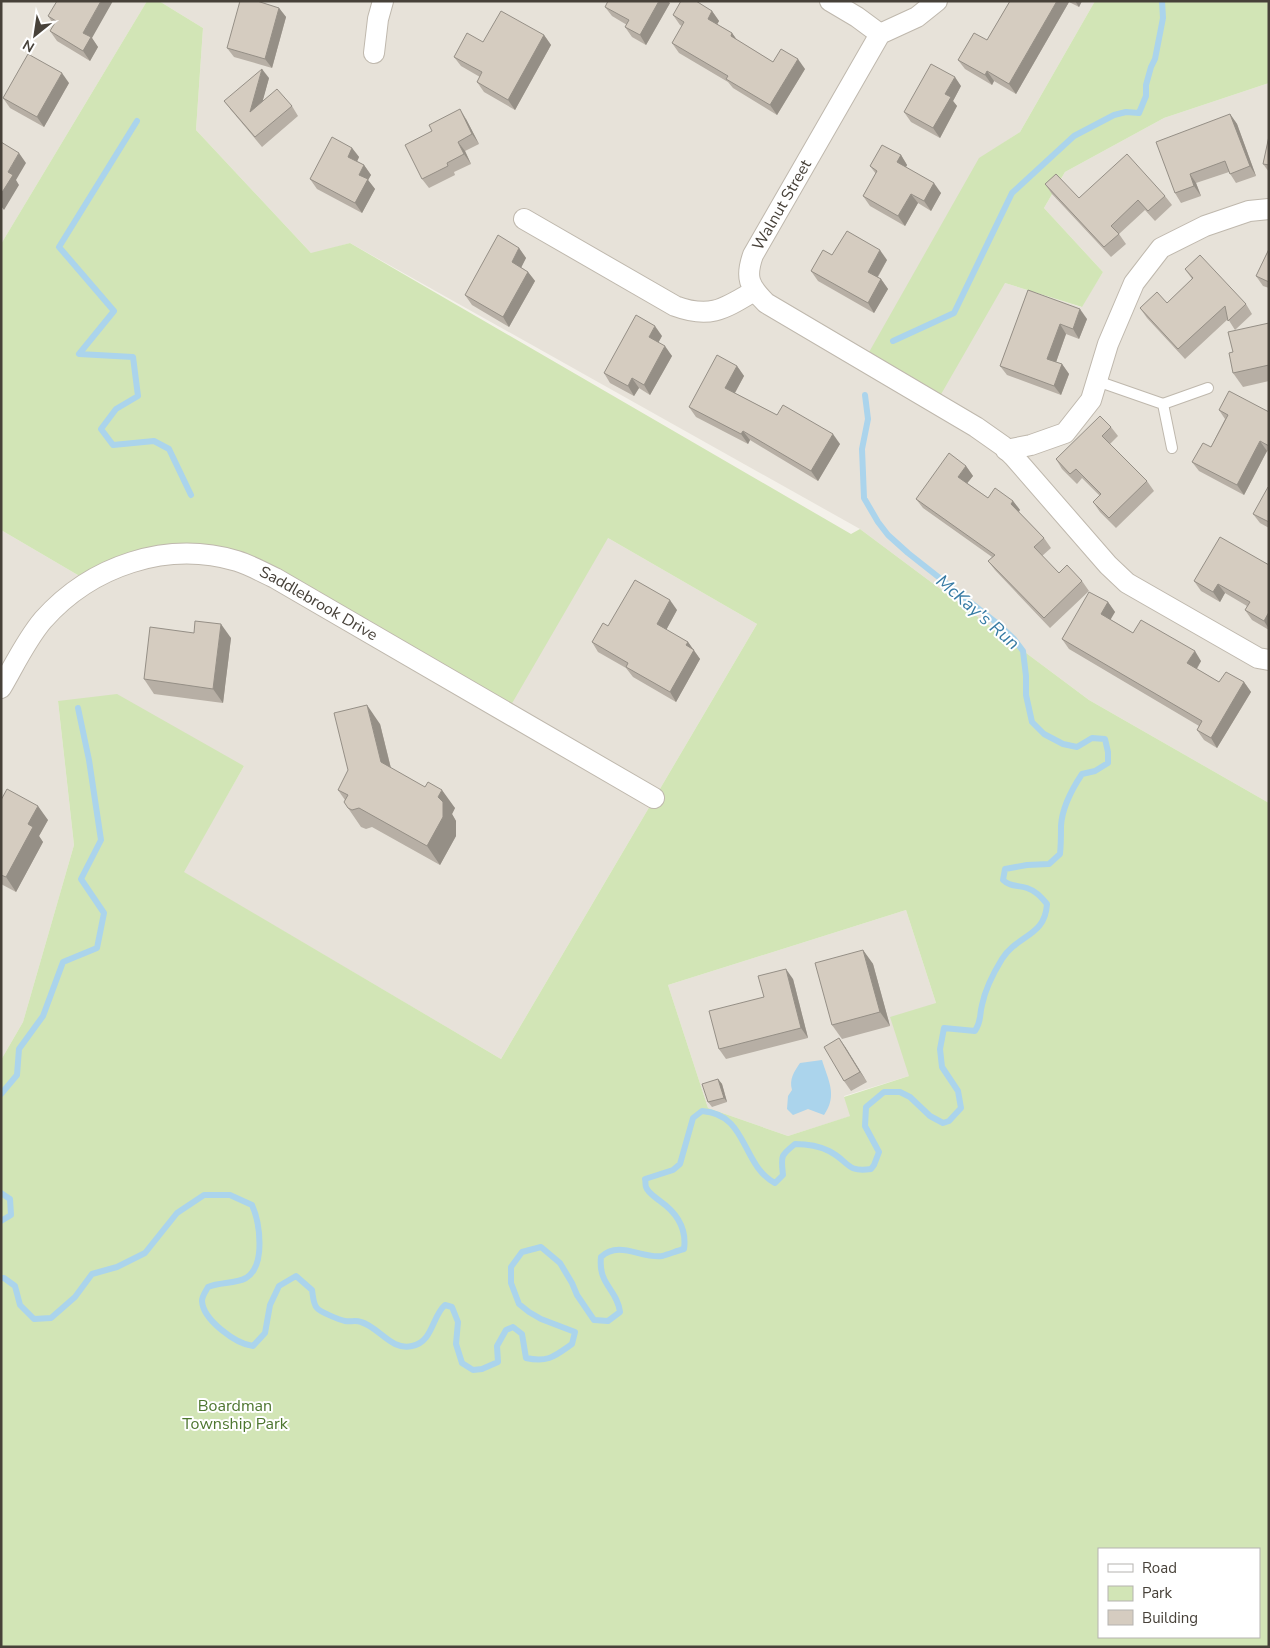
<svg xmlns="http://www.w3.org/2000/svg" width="1270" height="1648" font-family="'Nunito Sans',sans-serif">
	<rect width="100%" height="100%" fill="#f4f1ea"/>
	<g fill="#e7e2d9">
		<polygon points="1,1 147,1 1,244"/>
		<polygon points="159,1 1095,1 1020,132 979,159 1005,283 1081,307 1103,272 1044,208 1065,172 1164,118 1269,83 1269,803 1089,700 860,529 350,243 312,254 196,130 203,28"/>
		<polygon points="1,530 88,581 125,564 608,538 757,624 501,1059 183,872 244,766 58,701 74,845 23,1022 1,1060"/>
		<polygon points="906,910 936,1003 909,1076 844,1096 851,1116 788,1136 708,1108 668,985"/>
	</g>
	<g fill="#d2e5b6" fill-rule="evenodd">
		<path d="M 147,1 L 159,1 L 203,28 L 196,130 L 311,253 L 350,243 L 851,534 L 860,529 L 1089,700 L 1269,803 L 1269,1647 L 1,1647 L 1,1060 L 23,1022 L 74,845 L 58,701 L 117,694 L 244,766 L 184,872 L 501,1059 L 757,624 L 608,538 L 507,712 L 275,578 L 192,554 L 88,581 L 1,530 L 1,244 ZM 906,910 L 936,1003 L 890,1017 L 909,1076 L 844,1097 L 850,1116 L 788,1136 L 708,1108 L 668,985 ZM 1099,1549 L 1259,1549 L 1259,1637 L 1099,1637 Z"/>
		<polygon points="1095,1 1269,1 1269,83 1164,118 1065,172 1044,208 1103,272 1082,307 1005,283 936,403 864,361 979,158 1020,132"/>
	</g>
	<path fill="#abd4ec" d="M 822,1060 C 828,1080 838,1095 824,1115 L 808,1109 L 793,1115 L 787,1109 L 788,1096 L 792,1090 C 789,1079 794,1072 800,1063 Z"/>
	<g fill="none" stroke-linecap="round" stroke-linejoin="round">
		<g stroke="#abd4ec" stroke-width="6">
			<polyline points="137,121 59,247 114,311 79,354 133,357 138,396 116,409 101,429 113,445 154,441 169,449 191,495"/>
			<polyline points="893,341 954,313 1012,193 1074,136 1114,115 1126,112 1139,113 1146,96 1146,85 1151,67 1155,59 1163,18 1162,1"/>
			<polyline points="1,1094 17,1075 19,1049 43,1016 63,962 97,948 104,913 81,879 101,840 89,760 78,708"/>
			<polyline points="1,1193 10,1199 11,1215 1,1221"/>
			<path d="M 1,1278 L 4,1278 L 15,1286 L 20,1305 L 34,1319 L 51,1318 L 75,1297 L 92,1274 L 117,1267 L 145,1253 L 177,1213 L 204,1195 L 230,1195 L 252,1205 C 260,1223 266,1266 246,1278 C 235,1284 220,1282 208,1287 C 206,1291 202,1296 202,1301 C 203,1320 236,1344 253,1346 L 265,1333 L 270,1305 L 279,1286 L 296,1276 L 312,1290 C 313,1295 313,1304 317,1308 C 320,1312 340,1320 345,1321 C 350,1322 356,1320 361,1322 C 379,1327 391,1351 412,1346 C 433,1342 432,1316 445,1305 L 452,1307 L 458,1322 L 456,1344 L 462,1363 L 473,1370 L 482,1369 L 498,1362 L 497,1346 L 506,1330 L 513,1327 L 522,1334 L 526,1358 C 548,1363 555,1356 572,1344 L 575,1332 L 541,1319 L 529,1312 L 519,1304 L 511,1283 L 511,1267 L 522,1252 L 541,1247 L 560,1263 L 572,1283 L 577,1295 L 594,1320 L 608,1321 L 620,1312 C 617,1289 598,1285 601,1257 C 619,1240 642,1259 662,1256 C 669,1254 677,1251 684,1249 C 687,1228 677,1213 660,1201 C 655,1197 648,1193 646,1187 C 645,1185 646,1182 645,1179 L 673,1170 L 680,1164 L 693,1118 L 702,1111 C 748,1114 741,1165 775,1183 L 783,1175 C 781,1156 780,1156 795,1144 C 806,1144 819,1146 829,1151 C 849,1161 846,1173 871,1169 L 874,1165 L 879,1152 L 865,1126 L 866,1107 L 884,1092 L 900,1092 L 910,1097 L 930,1116 L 943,1123 L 949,1121 L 961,1108 L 958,1091 L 942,1067 L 940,1049 L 944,1028 L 975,1031 C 982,1020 979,1016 982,1005 C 985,990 994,972 1002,959 C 1018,934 1045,937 1047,904 C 1041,897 1036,891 1027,888 C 1018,885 1010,887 1003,880 L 1005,869 L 1027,865 L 1049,864 L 1060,854 C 1061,845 1061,836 1061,826 C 1062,808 1072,789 1082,774 L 1095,771 L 1108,763 L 1108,752 L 1105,739 L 1092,738 L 1077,747 L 1063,744 L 1044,734 L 1032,722 L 1026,695 L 1026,676 L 1023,651 L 1014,639 L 998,624 L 908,553 L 888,535 L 878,522 L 864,498 L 862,449 L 868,419 L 865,395"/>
		</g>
		<defs>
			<g id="service">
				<polyline points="1097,381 1163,404 1172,448"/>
				<polyline points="1163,404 1208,388"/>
			</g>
			<g id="minor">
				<polyline points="830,1 857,17 880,34"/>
				<path d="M 937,1 L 917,17 L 880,34 L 753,255 C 745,278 749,286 766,303 L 976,427 L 1003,446 L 1014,457 L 1108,565 L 1127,583 L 1258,658 L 1269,660"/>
				<polyline points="374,53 378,19 383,1"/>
				<path d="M 524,219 L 675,306 C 710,319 724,309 754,291"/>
				<polyline points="1006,450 1031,445 1065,433 1091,400 1108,344 1134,283 1161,248 1205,226 1249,211 1269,209"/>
				<path id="s1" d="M 1,688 C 14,666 26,640 43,620 C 91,566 166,540 237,561 C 250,565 262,572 275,578 L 654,798"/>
			</g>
		</defs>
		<use href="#service" stroke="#bfb8ad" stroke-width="12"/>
		<use href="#minor" stroke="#bfb8ad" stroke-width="22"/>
		<use href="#service" stroke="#fff" stroke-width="10"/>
		<use href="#minor" stroke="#fff" stroke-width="20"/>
	</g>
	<g fill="#b7afa5">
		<polygon points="1010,1 1082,1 1079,7 1069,2 1016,94 994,81 992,85 965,69 958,60 987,40"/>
		<polygon points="670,3 646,45 632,37 625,27 627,25 612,16 605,7"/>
		<polygon points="279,8 286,17 272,68 234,57 227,48"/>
		<polygon points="712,11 719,21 717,24 732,33 737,40 773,62 805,69 777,115 733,88 728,82 679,53 672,43 682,26 680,25 673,15"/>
		<polygon points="48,16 92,38 98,47 90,61 57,41 50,31 54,25"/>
		<polygon points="544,35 551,45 515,110 484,92 477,82 480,77 461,66 454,57 483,42"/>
		<polygon points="269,78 262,102 292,106 298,116 262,147 231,110 224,101"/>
		<polygon points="69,83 44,127 10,108 3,98"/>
		<polygon points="961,86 953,101 957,106 940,138 911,122 904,112"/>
		<polygon points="1230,114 1237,124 1256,176 1236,183 1229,172 1196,183 1201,196 1181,203 1175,193"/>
		<polygon points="466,119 479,144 465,151 471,164 454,172 455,175 429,188 422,179"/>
		<polygon points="1269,136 1269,172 1263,164"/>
		<polygon points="352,148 359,157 357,161 364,165 371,175 368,180 375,189 362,213 317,189 310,179"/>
		<polygon points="901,155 907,165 906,167 941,193 931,211 918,203 905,226 870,206 863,196 876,174 870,166"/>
		<polygon points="1045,184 1079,198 1165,196 1172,205 1155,221 1145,210 1119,234 1126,244 1111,257 1052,194"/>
		<polygon points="519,248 526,258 521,267 528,272 535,281 509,327 472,305 465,295"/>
		<polygon points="1269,249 1269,288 1263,286 1256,276"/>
		<polygon points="832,255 887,260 878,277 881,279 888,289 874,313 818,281 811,271"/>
		<polygon points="1185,269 1246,304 1252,314 1235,330 1228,319 1185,359 1147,318 1140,308 1167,303 1192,279"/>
		<polygon points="1028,290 1087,319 1079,339 1066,334 1056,362 1062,364 1069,374 1061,395 1007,375 1000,366"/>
		<polygon points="1269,323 1269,381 1243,387 1233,373 1233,352"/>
		<polygon points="662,336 658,342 672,356 650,395 639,388 634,396 610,383 604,373"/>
		<polygon points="737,366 744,376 735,393 777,415 840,444 818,481 750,440 748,444 696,417 689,407"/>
		<polygon points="1219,410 1269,412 1269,452 1267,451 1244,495 1199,471 1192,462 1211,447 1225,419"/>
		<polygon points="1111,427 1118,436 1110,444 1147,481 1154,491 1116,528 1100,512 1093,502 1100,496 1082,478 1077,484 1062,469 1056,459"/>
		<polygon points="966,466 973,476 967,483 988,498 1013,501 1020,510 1019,512 1044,538 1051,548 1042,556 1059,573 1082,581 1089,591 1050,628 995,570 988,561 992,557 923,508 916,499"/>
		<polygon points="1269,488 1269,528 1260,523 1253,514"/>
		<polygon points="1269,565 1269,630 1252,620 1245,610 1247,606 1225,593 1220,602 1201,591 1194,581"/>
		<polygon points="1108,602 1115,612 1110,619 1133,633 1201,661 1197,669 1219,682 1244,682 1251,692 1217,748 1204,740 1197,730 1199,726 1069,649 1062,639"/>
		<polygon points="677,610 666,630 688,642 700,659 676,702 633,677 626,668 598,652 592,642 608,626"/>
		<polygon points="231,638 223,703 154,694 144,679"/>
		<polygon points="380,724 391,768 455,808 452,814 456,821 456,836 440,865 372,827 366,829 361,827 348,808 345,800 338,790"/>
		<polygon points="1,800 48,820 39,836 43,842 16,892 1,884"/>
		<polygon points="863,950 873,964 890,1026 842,1039 832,1025"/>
		<polygon points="793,979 808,1038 726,1059 719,1049 764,997"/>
		<polygon points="839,1038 867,1082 851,1091 844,1081"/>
		<polygon points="718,1079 722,1084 727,1102 712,1107 708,1102"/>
	</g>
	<g fill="#958f86">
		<polygon points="101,1 113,1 92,38 98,47 90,61 83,51 83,33"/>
		<polygon points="659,1 668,1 670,3 646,45 640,35"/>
		<polygon points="1057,1 1069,2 1016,94 1009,84"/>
		<polygon points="1075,1 1082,1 1079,7"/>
		<polygon points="279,8 286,17 272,68 265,59"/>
		<polygon points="712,11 719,21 715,28 708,19"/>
		<polygon points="732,33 739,43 731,36"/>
		<polygon points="544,35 551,45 515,110 508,100"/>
		<polygon points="798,59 805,69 777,115 770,105"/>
		<polygon points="262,69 269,78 257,122 250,112"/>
		<polygon points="987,71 994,81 992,85 985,75"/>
		<polygon points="62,73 69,83 44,127 37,117"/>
		<polygon points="955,77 961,86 953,101 957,106 940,138 933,128 945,94"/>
		<polygon points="460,109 466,119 479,144 472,134"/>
		<polygon points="1230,114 1237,124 1256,176 1250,166"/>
		<polygon points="458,142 465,151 471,164 464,154"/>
		<polygon points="352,148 359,157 355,166 348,157"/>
		<polygon points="19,153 26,163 16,180 19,185 4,210 1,206 1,194 8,172"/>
		<polygon points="901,155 907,165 903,172 897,162"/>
		<polygon points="364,165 371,175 368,180 375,189 362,213 355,203 359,175"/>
		<polygon points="1190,174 1196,183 1201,196 1194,186"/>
		<polygon points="934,183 941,193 931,211 924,201"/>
		<polygon points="911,194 918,203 905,226 898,216"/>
		<polygon points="519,248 526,258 519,272 512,262"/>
		<polygon points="880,250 887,260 875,281 868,272"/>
		<polygon points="528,272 535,281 509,327 503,317"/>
		<polygon points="881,279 888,289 874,313 868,303"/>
		<polygon points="1080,309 1087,319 1079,339 1073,329"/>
		<polygon points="1060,324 1066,334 1054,368 1047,359"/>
		<polygon points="655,326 662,336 656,347 649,337"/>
		<polygon points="665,346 672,356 650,395 644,385"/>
		<polygon points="1062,364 1069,374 1061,395 1054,386"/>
		<polygon points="737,366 744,376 732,398 725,388"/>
		<polygon points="632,378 639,388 634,396 628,386"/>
		<polygon points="743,431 750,440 748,444 741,434"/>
		<polygon points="833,434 840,444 818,481 811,471"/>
		<polygon points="1260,441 1267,451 1244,495 1237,485"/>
		<polygon points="966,466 973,476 965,486 958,477"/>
		<polygon points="1013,501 1020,510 1017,513 1011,504"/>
		<polygon points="1218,584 1225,593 1220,602 1213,592"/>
		<polygon points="670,600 677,610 664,634 657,624"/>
		<polygon points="1108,602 1115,612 1108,624 1101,614"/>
		<polygon points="1269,612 1269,629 1264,621"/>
		<polygon points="221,624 231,638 223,703 213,689"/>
		<polygon points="688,642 700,659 676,702 670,692 686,645"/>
		<polygon points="1195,651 1201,661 1194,673 1187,663"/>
		<polygon points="1244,682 1251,692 1217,748 1211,738"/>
		<polygon points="367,705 380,724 394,781 381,762"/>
		<polygon points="442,790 455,808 452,814 456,821 456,836 440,865 427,846 438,797"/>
		<polygon points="38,806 48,820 39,836 43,842 16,892 6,877 28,824"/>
		<polygon points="863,950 873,964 890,1026 880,1012"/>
		<polygon points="786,969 793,979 808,1038 801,1028"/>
		<polygon points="839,1038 846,1048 867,1082 860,1072"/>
		<polygon points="718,1079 722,1084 727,1102 724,1098"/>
	</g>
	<g fill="#d5ccc0" stroke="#958f86">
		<polygon points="57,1 101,1 83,33 91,37 83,51 50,31 56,21 48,16"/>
		<polygon points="240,1 257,1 279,8 265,59 227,48"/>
		<polygon points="608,1 659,1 640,35 625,27 629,20 605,7"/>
		<polygon points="681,1 696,1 712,11 708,19 732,33 731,36 773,62 781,49 798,59 770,105 726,79 728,76 672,43 684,22 673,15"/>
		<polygon points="1010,1 1057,1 1009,84 987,71 985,75 958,60 974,33 987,40"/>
		<polygon points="501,11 544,35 508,100 477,82 482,72 454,57 467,33 483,42"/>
		<polygon points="28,54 62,73 37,117 3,98"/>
		<polygon points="931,64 955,77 945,94 951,97 933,128 904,112"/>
		<polygon points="262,69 250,112 277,89 292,106 255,137 224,101"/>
		<polygon points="460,109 472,134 458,142 464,154 447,163 448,166 422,179 405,145 432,131 429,125"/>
		<polygon points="1230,114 1250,166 1230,174 1225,161 1190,174 1194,186 1175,193 1156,142"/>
		<polygon points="1269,136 1269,165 1263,164"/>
		<polygon points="332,137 352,148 348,157 364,165 359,175 368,179 355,203 310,179"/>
		<polygon points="1,142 19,153 8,172 13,175 1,194"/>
		<polygon points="882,145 901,155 897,162 934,183 924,201 911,194 898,216 863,196 877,171 870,166"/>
		<polygon points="1127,154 1165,196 1148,211 1138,200 1111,226 1119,234 1104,247 1045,184 1056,174 1079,198"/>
		<polygon points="847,231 880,250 868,272 881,279 868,303 811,271 823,250 832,255"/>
		<polygon points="498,235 519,248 512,262 528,272 503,317 465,295"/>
		<polygon points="1269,249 1269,282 1256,276"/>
		<polygon points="1200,255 1246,304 1228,321 1225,306 1178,349 1140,308 1157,292 1167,303 1193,278 1185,269"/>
		<polygon points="1028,290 1080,309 1073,329 1060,324 1047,359 1062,364 1054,386 1000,366"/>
		<polygon points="636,315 655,326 649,337 665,346 644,385 632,378 628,386 604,373"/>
		<polygon points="1269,323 1269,365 1233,373 1229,353 1233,352 1228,332"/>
		<polygon points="717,355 737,366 725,388 777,415 783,405 833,434 811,471 743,431 741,434 689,407"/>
		<polygon points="1229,391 1269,412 1269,446 1260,441 1237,485 1192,462 1203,443 1211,447 1228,415 1219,410"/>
		<polygon points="1100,416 1111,427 1102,436 1147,481 1109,518 1093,502 1101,494 1076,469 1070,474 1056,459"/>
		<polygon points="949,453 966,466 958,477 988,498 995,488 1013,501 1011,504 1044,538 1034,547 1059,573 1067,565 1082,581 1044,618 988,561 995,555 916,499"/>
		<polygon points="1268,487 1269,488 1269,522 1253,514"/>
		<polygon points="1220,537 1269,565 1269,612 1264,621 1245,610 1250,602 1218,584 1213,592 1194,581"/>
		<polygon points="635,580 670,600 657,624 688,642 686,645 694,650 670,692 626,667 628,663 592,642 603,623 608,626"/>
		<polygon points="1089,592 1108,602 1101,614 1133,633 1141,620 1195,651 1187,663 1219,682 1226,672 1244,682 1211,738 1197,730 1202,721 1062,639"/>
		<polygon points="195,621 221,624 213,689 144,679 150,627 194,633"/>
		<polygon points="367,705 381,762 425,787 428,782 442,790 438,797 443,802 443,817 427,846 359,808 352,810 348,808 344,802 348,795 338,790 348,770 334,713"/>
		<polygon points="7,789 38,806 28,824 33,827 6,877 1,875 1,800"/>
		<polygon points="863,950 880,1012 832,1025 815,963"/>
		<polygon points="786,969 801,1028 719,1049 709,1011 764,997 758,976"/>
		<polygon points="839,1038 860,1072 844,1081 824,1047"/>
		<polygon points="718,1079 724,1098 708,1102 702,1084"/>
	</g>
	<g text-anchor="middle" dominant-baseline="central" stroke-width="4" stroke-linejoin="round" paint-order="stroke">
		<g font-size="16" fill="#474139" stroke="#fff">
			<text transform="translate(782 205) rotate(-60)">Walnut Street</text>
			<text stroke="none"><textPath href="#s1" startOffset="386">Saddlebrook Drive</textPath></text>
		</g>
		<g font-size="16" fill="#4d762f" stroke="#fff">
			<text x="235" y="1406">Boardman<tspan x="235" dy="18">Township Park</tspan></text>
		</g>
		<g font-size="18" font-style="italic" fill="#377ba4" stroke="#fff">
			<text transform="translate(978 612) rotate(41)">McKay's Run</text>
		</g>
	</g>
	<rect width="1270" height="1648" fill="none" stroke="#474139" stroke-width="5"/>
	<rect x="1098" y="1548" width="162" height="90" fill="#ffffff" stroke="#b5b3b0"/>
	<rect x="1108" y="1564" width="25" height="8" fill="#ffffff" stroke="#b5b3b0"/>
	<text x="1142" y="1573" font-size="15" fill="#474139">Road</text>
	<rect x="1108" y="1586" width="25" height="15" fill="#d2e5b6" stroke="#b5b3b0"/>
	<text x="1142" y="1598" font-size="15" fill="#474139">Park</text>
	<rect x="1108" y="1610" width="25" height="15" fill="#d5ccc0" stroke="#b5b3b0"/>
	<text x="1142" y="1623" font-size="15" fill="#474139">Building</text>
	<g transform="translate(35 35) rotate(210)" stroke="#ffffff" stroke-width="4" paint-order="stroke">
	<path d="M0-4L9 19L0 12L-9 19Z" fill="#474139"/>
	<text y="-8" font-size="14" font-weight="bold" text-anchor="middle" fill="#474139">N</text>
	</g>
</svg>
